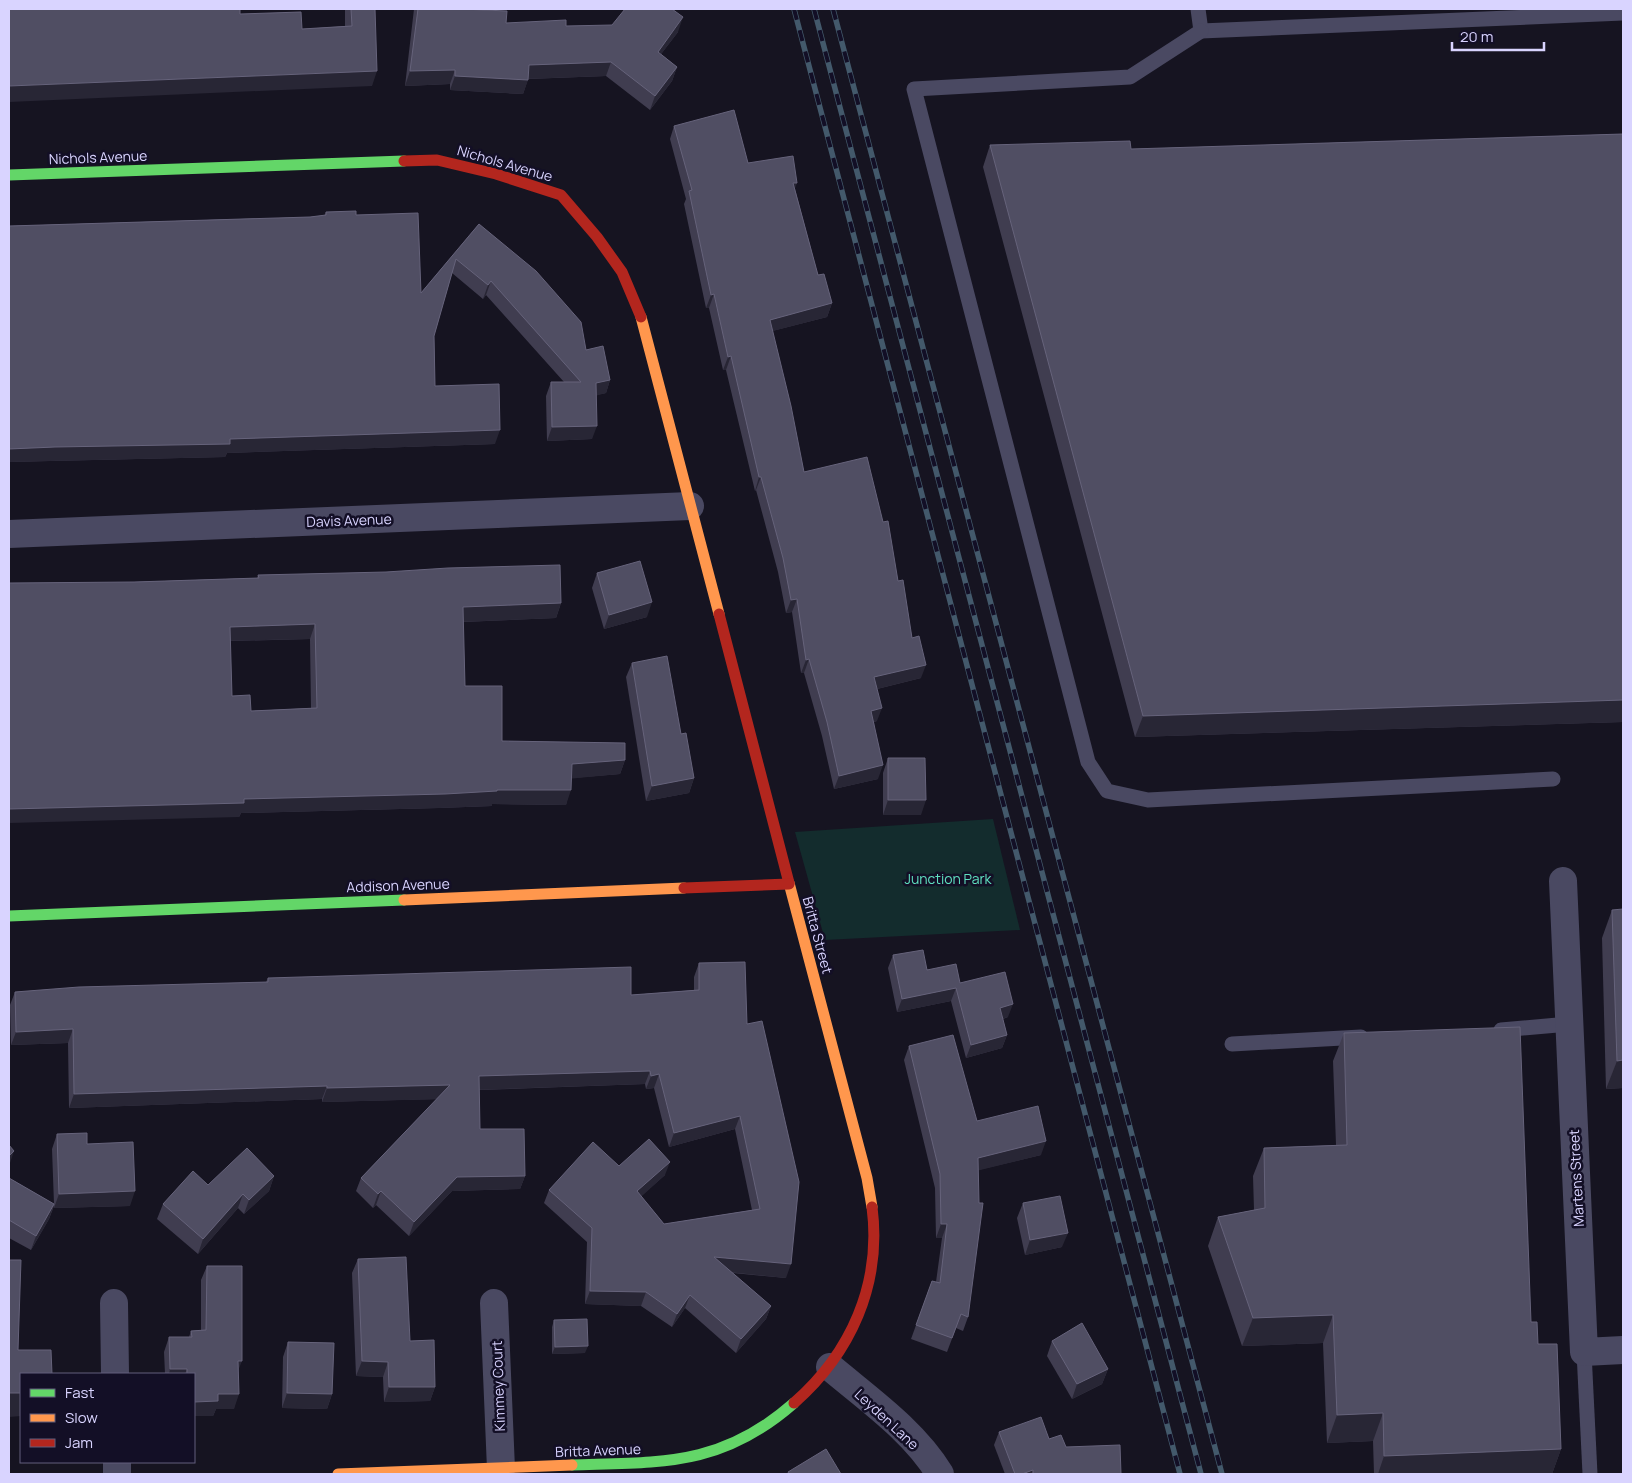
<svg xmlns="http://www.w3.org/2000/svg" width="1632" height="1483" font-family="Manrope,sans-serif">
	<rect width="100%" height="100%" fill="#161421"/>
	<polygon fill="#132c2d" points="993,819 1020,930 825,940 795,832"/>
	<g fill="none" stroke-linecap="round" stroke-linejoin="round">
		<g stroke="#4a4962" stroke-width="15">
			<polyline points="1198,9 1201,31 1623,13"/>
			<polyline points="1201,31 1130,77 914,89 1088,762 1107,791 1148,800 1553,779"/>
			<polyline points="1501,1030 1569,1024"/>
			<polyline points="1232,1044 1361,1037"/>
			<polyline points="1584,1352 1590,1474"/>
		</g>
		<g stroke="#4a4962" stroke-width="28">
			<polyline points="9,534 690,506"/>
			<polyline points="1563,881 1584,1352 1623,1350"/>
			<polyline points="114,1303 115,1374"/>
			<polyline points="494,1303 501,1469"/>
			<path d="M 830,1367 C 868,1399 914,1431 940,1474"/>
			<polyline points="117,1462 117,1474"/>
		</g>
		<g stroke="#63d668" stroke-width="11">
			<polyline points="9,175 404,161"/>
			<polyline points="9,916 404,900"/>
			<path d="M 572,1465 C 662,1462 721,1467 794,1403"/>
		</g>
		<g stroke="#ff974d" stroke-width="11">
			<polyline points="641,317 719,614"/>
			<polyline points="789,883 867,1178 872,1207"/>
			<polyline points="404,900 684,888"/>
			<polyline points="338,1474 572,1465"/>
		</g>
		<g stroke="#b3261e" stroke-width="11">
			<polyline points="404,161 437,160 496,174 561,195 597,237 622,272 641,317"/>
			<polyline points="719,614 789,883"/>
			<polyline points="684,888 789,884"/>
			<path d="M 794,1403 C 851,1353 882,1284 872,1207"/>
		</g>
		<defs>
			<g id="rail">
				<polyline points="794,9 1180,1474"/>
				<polyline points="814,9 1201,1474"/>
				<polyline points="833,9 1222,1474"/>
			</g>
		</defs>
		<use href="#rail" stroke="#43596b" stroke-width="5.5"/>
		<use href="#rail" stroke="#130f26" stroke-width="4" stroke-dasharray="11" stroke-linecap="butt"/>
	</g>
	<g fill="#403d50" fill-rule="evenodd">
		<polygon points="345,9 375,9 372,86 240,14 302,29 345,26"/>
		<polygon points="414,9 462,9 506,23 678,32 661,54 677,67 672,81 650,110 606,76 528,79 523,94 450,90 450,84 405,86"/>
		<polygon points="674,126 748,163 795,189 818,275 832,303 827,317 772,331 804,472 898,581 912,638 921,678 877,689 877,721 874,722 878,779 834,789 822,736 804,673 801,673 792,612 786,613 778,572 756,490 755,491 726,370 723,370 709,308 706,308 684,204 686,199 670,139"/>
		<polygon points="1623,134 1623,722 1135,737 983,167 990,145 1131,149"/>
		<polygon points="326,212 356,215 421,293 479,224 586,350 610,380 606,393 596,395 592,439 547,441 546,396 551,382 564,382 486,295 483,299 452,273 434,336 435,386 495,444 227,453 225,457 50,461 9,462 9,226 310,217 324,216"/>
		<polygon points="597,573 647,617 604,629 592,588"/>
		<path d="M 258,575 L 561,603 L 556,618 L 463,622 L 465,686 L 502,741 L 625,760 L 620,774 L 572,778 L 566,805 L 492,804 L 492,806 L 439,808 L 241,813 L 239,817 L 134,582 L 257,578 ZM 310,639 L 311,708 L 251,711 L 232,696 L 230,641 Z"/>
		<polygon points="632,663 681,734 694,778 689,793 646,801 626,677"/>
		<polygon points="888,758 921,815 883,815 883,773"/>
		<polygon points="1612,910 1623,1088 1606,1089 1602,938"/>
		<polygon points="893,955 960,983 1008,1017 1003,1019 1007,1035 1002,1048 966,1058 951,1001 897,1012 888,968"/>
		<polygon points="699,963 747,1024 786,1278 733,1273 771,1306 766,1319 736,1353 685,1308 672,1327 641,1306 585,1304 587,1242 544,1203 549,1190 619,1166 665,1175 641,1196 664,1224 752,1210 735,1129 669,1147 654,1088 646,1089 645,1084 479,1090 480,1129 525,1176 520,1189 452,1191 409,1236 376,1205 373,1208 356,1191 361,1178 437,1099 322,1102 322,1099 69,1108 68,1043 11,1045 10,1005 15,992 266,982 268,978 631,995 694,990 694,977"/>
		<polygon points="1344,1033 1531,1322 1538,1344 1561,1449 1552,1474 1374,1474 1373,1441 1327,1443 1323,1343 1242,1346 1208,1246 1218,1217 1254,1210 1253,1176 1264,1148 1336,1145 1333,1061"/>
		<polygon points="909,1046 977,1121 1041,1155 978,1170 968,1317 963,1331 956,1328 947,1352 911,1339 932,1281 936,1282 942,1238 936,1238 935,1188 904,1060"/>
		<polygon points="57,1134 87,1144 130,1206 54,1208 54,1206 49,1219 31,1250 9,1238 9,1178 54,1204 52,1149"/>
		<polygon points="274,1176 269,1191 244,1214 238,1208 198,1254 157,1219 163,1204 208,1185"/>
		<polygon points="1023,1203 1062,1247 1025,1255 1017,1218"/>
		<polygon points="358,1259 410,1341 435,1387 430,1401 384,1402 383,1377 356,1376 352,1273"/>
		<polygon points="207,1266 238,1371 234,1409 216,1409 213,1416 194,1416 194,1374 165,1374 164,1352 169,1337 189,1337 191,1331 201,1330 201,1280"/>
		<polygon points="554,1320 585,1353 552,1354 552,1327"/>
		<polygon points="1052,1341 1108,1369 1102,1384 1072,1399 1047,1356"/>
		<polygon points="288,1342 332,1394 327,1409 282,1408 283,1357"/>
		<polygon points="999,1432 1049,1439 1121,1474 1005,1474 994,1445"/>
	</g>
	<g fill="#282635">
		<polygon points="683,17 678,32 652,66 658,52"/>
		<polygon points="611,62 606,76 524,79 529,65"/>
		<polygon points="677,67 672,81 650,110 655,96"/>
		<polygon points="455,70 450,84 405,86 410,71"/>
		<polygon points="377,71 372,86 9,102 9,86"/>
		<polygon points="455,76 528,80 523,94 450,90"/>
		<polygon points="793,183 797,183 792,196"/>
		<polygon points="491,281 486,295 483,299 488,285"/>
		<polygon points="714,294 709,308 706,308 711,295"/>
		<polygon points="832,303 827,317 765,333 770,320"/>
		<polygon points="731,356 726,370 723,370 728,357"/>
		<polygon points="610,380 606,393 591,397 596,383"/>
		<polygon points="597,426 592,439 547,441 552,427"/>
		<polygon points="500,430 495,444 227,453 225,457 50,461 9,462 9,449 230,439"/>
		<polygon points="759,477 761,477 756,490 755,491"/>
		<polygon points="797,599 792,612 786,613 791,600"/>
		<polygon points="652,602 647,617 604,629 609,615"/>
		<polygon points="561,603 556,618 458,622 463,607"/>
		<polygon points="315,624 310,639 224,641 230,627"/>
		<polygon points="809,659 804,673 801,673 806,660"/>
		<polygon points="926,665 921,678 869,691 874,677"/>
		<polygon points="1623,700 1623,722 1135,737 1143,716"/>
		<polygon points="882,708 877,721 866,724 871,711"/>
		<polygon points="625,760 620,774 567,779 572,764"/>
		<polygon points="883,765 878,779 834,789 839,776"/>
		<polygon points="694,778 689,793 646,801 652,786"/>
		<polygon points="497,790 571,790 566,805 492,804 492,806 439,808 241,813 239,817 9,823 9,809 244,799"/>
		<polygon points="888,800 926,800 921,815 883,815"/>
		<polygon points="956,988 951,1001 897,1012 902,999"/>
		<polygon points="1013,1004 1008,1017 995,1021 1000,1008"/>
		<polygon points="73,1029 68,1043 11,1045 16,1032"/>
		<polygon points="1007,1035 1002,1048 966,1058 971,1045"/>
		<polygon points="1623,1060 1623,1088 1606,1089 1617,1061"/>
		<polygon points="650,1071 645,1084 474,1090 479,1076"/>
		<polygon points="659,1074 654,1088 646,1089 651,1076"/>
		<polygon points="450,1085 445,1099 322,1102 327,1088"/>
		<polygon points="327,1086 322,1099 69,1108 74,1094"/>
		<polygon points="740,1116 735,1129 669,1147 674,1133"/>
		<polygon points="1046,1141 1041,1155 972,1172 978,1158"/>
		<polygon points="14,1151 9,1166 9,1156"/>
		<polygon points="670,1162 665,1175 632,1205 637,1191"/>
		<polygon points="274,1176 269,1191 244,1214 249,1200"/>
		<polygon points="525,1176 520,1189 452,1191 409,1236 414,1222 457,1177"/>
		<polygon points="135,1191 130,1206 54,1208 59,1194"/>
		<polygon points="381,1191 376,1205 373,1208 378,1194"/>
		<polygon points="243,1194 238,1208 198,1254 203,1239"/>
		<polygon points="54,1204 49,1219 31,1250 36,1236"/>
		<polygon points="941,1224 947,1224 942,1238 936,1238"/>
		<polygon points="1068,1233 1062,1247 1025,1255 1030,1240"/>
		<polygon points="714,1257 791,1264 786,1278 709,1270"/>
		<polygon points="590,1291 646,1292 641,1306 585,1304"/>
		<polygon points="690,1295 685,1308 672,1327 677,1314"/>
		<polygon points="771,1306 766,1319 736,1353 741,1339"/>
		<polygon points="1333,1315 1323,1343 1242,1346 1253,1318"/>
		<polygon points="588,1346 585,1353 552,1354 555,1347"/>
		<polygon points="238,1361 242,1361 236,1376"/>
		<polygon points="362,1361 388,1362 383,1377 356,1376"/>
		<polygon points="170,1369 187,1369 185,1374 169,1374"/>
		<polygon points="1108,1369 1102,1384 1072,1399 1077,1384"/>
		<polygon points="389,1387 435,1387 430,1401 384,1402"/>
		<polygon points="9,1393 21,1393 21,1416 9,1417"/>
		<polygon points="287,1393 332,1394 327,1409 282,1408"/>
		<polygon points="218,1394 239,1394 234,1409 216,1409 213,1416 194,1416 194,1402"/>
		<polygon points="1383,1413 1373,1441 1327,1443 1337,1415"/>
		<polygon points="1561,1449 1552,1474 1378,1474 1384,1456"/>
		<polygon points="1033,1470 1032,1474 1022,1474"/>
	</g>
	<g fill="#504e63" stroke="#66637b" fill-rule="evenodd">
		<polygon points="9,9 240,9 240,14 301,12 302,29 352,26 351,9 375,9 377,71 9,86"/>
		<polygon points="418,9 462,9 507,11 506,23 566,20 566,26 612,25 625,9 672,9 683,17 658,52 677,67 655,96 611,62 529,65 528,80 455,76 455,70 410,71"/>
		<polygon points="734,110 748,163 793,156 797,183 793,183 818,275 824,274 832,303 770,320 791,406 804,472 867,457 883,522 888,521 898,581 903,580 912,638 919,636 926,665 874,677 882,708 871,711 883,765 839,776 827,722 809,659 806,660 797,599 791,600 783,558 761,477 759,477 731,356 728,357 714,294 711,295 689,191 692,190 674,126"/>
		<polygon points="1623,134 1623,700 1143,716 990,145 1130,141 1131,149"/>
		<polygon points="356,211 356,215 418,213 421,293 479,224 536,271 581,322 586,350 603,346 610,380 596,383 597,426 552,427 551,382 581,382 491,281 488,285 456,259 434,336 435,386 499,384 500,430 230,439 230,444 55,447 9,449 9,226 310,217 326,215 326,212"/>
		<polygon points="640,561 652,602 609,615 597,573"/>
		<path d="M 560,565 L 561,603 L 463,607 L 465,686 L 502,686 L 502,741 L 625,743 L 625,760 L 572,764 L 571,790 L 497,790 L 497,791 L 445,794 L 244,799 L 244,803 L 9,809 L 9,583 L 134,582 L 259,578 L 258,575 L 386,572 L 448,568 ZM 315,624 L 317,708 L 251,711 L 250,695 L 232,696 L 230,627 Z"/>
		<polygon points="667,656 681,734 686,733 694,778 652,786 632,663"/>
		<polygon points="888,758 925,758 926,800 888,800"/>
		<polygon points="1623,909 1623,1060 1617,1061 1612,910"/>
		<polygon points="923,950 927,970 956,964 960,983 1005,972 1013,1004 1000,1008 1007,1035 971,1045 956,988 902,999 893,955"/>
		<polygon points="745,962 747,1024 762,1021 799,1182 791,1264 714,1257 771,1306 741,1339 690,1295 677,1314 646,1292 590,1291 592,1228 549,1190 593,1142 619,1166 649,1139 670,1162 637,1191 664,1224 760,1209 740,1116 674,1133 659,1074 651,1076 650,1071 479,1076 480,1129 524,1129 525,1176 457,1177 414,1222 381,1191 378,1194 361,1178 450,1085 327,1088 327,1086 74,1094 73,1029 16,1032 15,992 79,987 268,982 268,978 631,967 631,995 699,990 699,963"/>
		<polygon points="1520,1027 1531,1322 1537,1322 1538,1344 1557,1344 1561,1449 1384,1456 1383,1413 1337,1415 1333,1315 1253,1318 1218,1217 1265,1208 1264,1148 1347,1145 1344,1033"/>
		<polygon points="953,1035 977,1121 1038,1106 1046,1141 978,1158 979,1203 983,1203 968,1317 961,1314 952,1338 916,1325 932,1281 940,1283 947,1224 941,1224 940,1174 909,1046"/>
		<polygon points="87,1133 87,1144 133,1142 135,1191 59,1194 57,1134"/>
		<polygon points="9,1145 14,1151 9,1156"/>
		<polygon points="247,1148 274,1176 249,1200 243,1194 203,1239 163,1204 193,1171 208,1185"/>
		<polygon points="9,1178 54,1204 36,1236 9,1220"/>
		<polygon points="1060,1196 1068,1233 1030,1240 1023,1203"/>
		<polygon points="406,1257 410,1341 434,1340 435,1387 389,1387 388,1362 362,1361 358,1259"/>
		<polygon points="9,1260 21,1260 18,1350 51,1350 52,1374 21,1374 21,1393 9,1393"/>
		<polygon points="207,1266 242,1266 242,1361 238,1361 239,1394 218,1394 218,1401 194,1402 194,1374 187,1374 187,1369 170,1369 169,1337 192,1337 191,1331 206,1330"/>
		<polygon points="587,1319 588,1346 555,1347 554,1320"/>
		<polygon points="1082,1323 1108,1369 1077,1384 1052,1341"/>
		<polygon points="288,1342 334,1343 332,1394 287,1393"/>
		<polygon points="1041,1417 1049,1439 1061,1435 1066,1447 1120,1445 1121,1474 1033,1474 1033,1470 1022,1474 1015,1474 999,1432"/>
		<polygon points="826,1449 841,1474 789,1474 788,1472"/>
	</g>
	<g text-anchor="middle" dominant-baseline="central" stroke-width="5" stroke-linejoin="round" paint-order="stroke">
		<g font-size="14" fill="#d9d4ff" stroke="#130f26">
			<text transform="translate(98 157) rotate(-2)">Nichols Avenue</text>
			<text transform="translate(505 163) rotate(16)">Nichols Avenue</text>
			<text transform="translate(349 520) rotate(-2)">Davis Avenue</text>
			<text transform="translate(398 885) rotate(-2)">Addison Avenue</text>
			<text transform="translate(818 935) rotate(75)">Britta Street</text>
			<text transform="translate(1576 1178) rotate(-93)">Martens Street</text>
			<text transform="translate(498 1386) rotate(-92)">Kimmey Court</text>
			<text transform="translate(887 1419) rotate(43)">Leyden Lane</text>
			<text transform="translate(598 1450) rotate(-2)">Britta Avenue</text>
		</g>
		<g font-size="14" fill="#5fe0c0" stroke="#130f26">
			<text x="948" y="878">Junction Park</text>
		</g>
	</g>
	<rect width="1632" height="1483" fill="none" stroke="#d9d4ff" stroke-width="20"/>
	<rect x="20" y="1373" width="175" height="90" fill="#130f26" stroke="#625e7d"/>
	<rect x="30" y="1389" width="25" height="8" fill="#63d668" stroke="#625e7d"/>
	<text x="65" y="1398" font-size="15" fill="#d9d4ff">Fast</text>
	<rect x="30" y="1414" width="25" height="8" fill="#ff974d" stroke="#625e7d"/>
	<text x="65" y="1423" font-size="15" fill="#d9d4ff">Slow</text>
	<rect x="30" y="1439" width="25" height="8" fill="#b3261e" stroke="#625e7d"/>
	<text x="65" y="1448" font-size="15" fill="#d9d4ff">Jam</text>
	<path d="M1452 42v8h92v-8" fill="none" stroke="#d9d4ff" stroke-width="2.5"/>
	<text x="1460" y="42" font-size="15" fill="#d9d4ff" stroke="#130f26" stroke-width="4" paint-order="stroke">20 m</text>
</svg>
